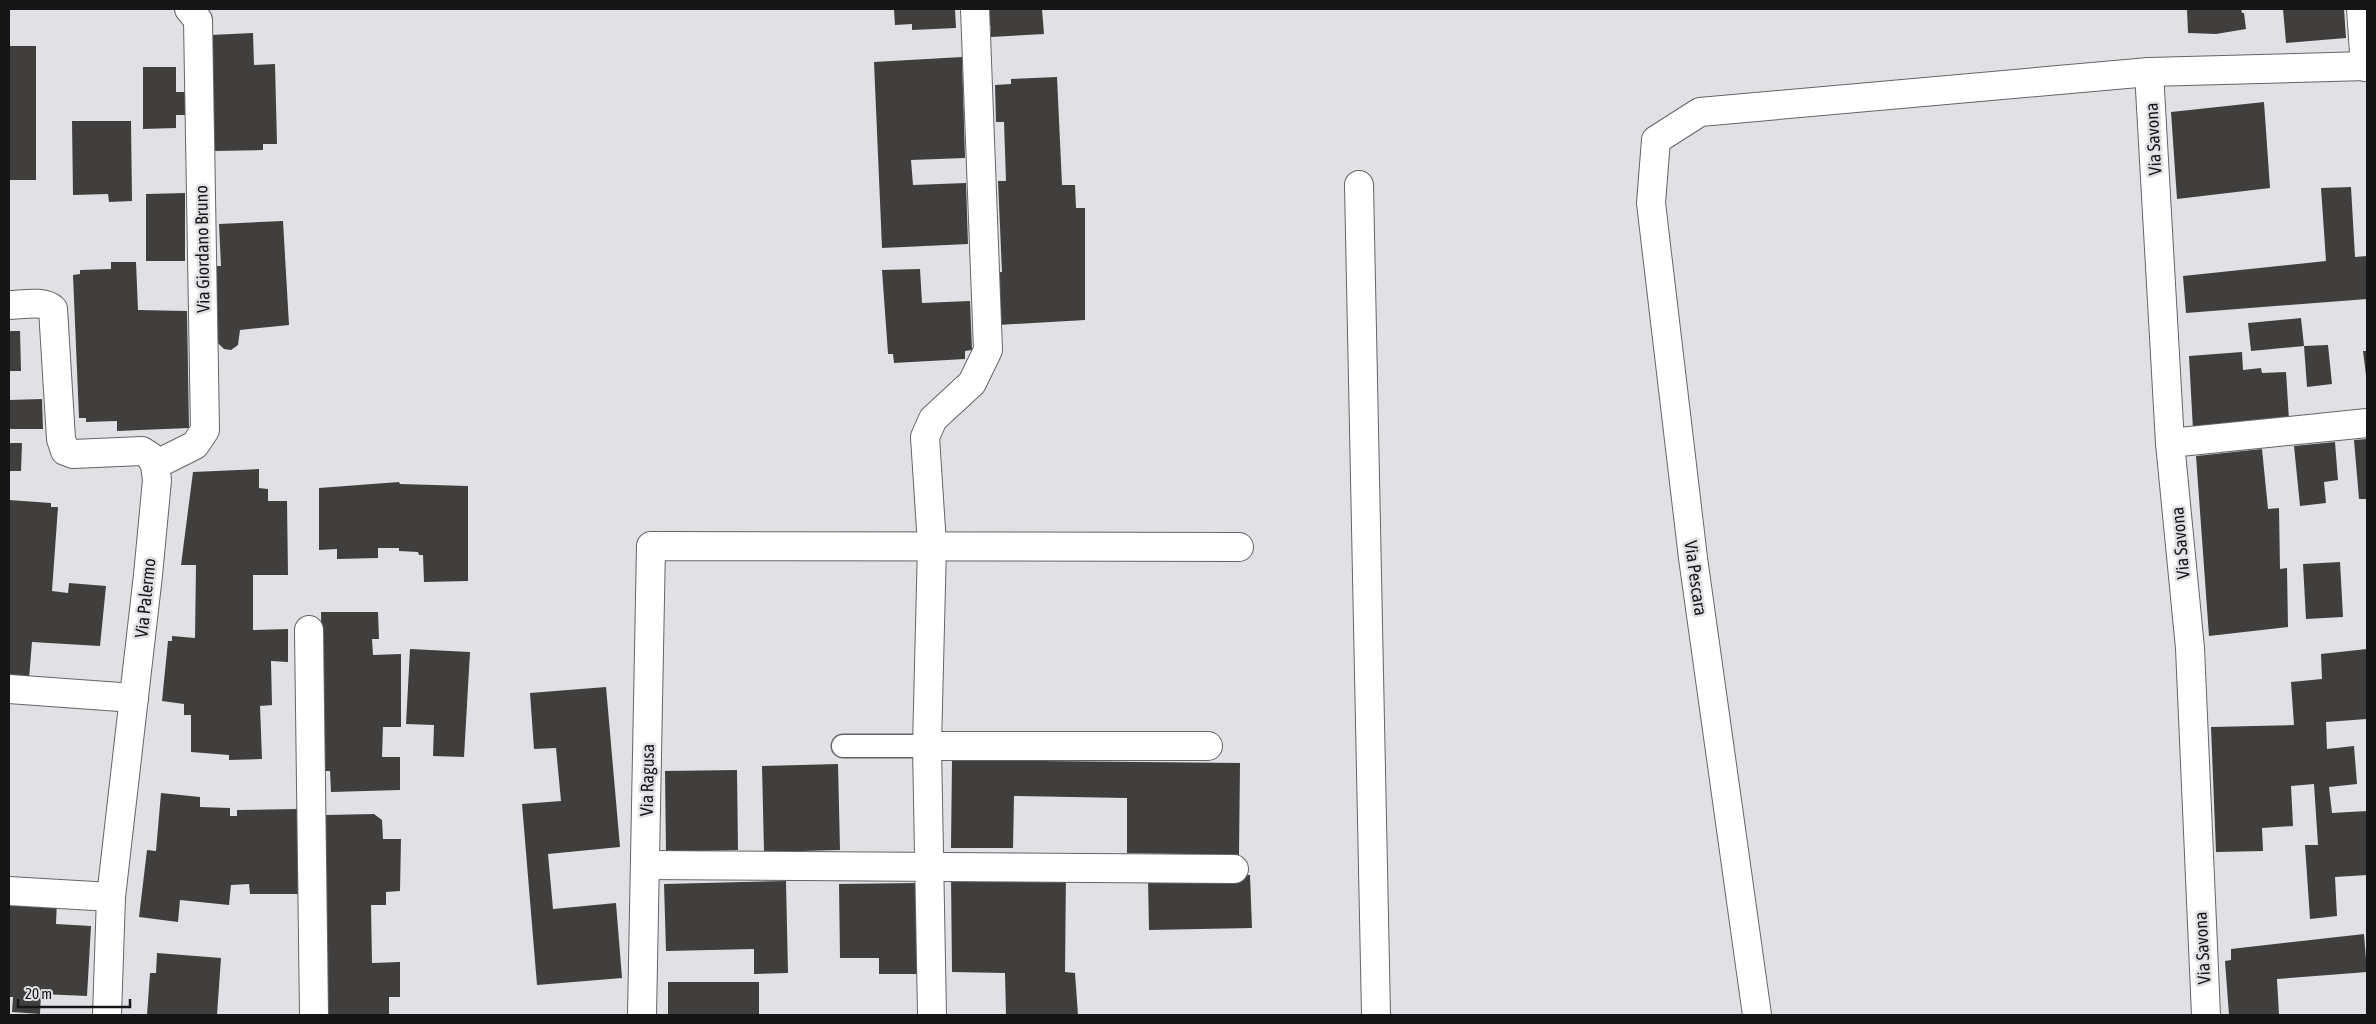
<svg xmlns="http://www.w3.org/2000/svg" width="2376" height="1024" font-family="'Asap Condensed',sans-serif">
	<rect width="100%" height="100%" fill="#e1e1e5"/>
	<g fill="#413f3d">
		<polygon points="894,9 955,9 956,28 912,30 912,24 895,25"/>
		<polygon points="983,9 1042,9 1044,34 991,37 991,26 984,26"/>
		<polygon points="2187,9 2241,9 2242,13 2244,13 2246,29 2216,34 2188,33"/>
		<polygon points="2283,9 2344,9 2346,38 2286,43"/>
		<polygon points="253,33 254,65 275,64 277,144 263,144 263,150 213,151 210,35"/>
		<rect x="9" y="46" width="27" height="134"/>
		<polygon points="962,57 965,158 911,160 913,185 966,183 968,244 882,248 874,62"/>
		<polygon points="143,67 176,67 176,92 192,92 192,115 176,115 176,128 143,129"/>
		<polygon points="1057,77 1062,185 1075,185 1076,208 1085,208 1085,320 998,325 996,272 1002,272 998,181 1006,181 1004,122 996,122 995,85 1011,84 1011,79"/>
		<polygon points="2264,102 2270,188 2177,199 2171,112"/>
		<polygon points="72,121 131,121 132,201 109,202 108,194 73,195"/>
		<polygon points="2351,187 2355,257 2367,256 2367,299 2186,313 2183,276 2326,261 2321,188"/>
		<polygon points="185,193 185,261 146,261 146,194"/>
		<polygon points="283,221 289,325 240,330 238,345 231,350 224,349 217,342 215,266 221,266 219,224"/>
		<polygon points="111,262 136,262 138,310 187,311 189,428 117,431 117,421 86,422 86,418 79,418 73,275 80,274 80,270 111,269"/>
		<polygon points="920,269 922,303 970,301 972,350 965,351 965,359 894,363 893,354 888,354 882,270"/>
		<polygon points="2301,318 2304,346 2328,345 2332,384 2307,387 2304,346 2251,351 2248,323"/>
		<polygon points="9,331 20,331 21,371 9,371"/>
		<polygon points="2363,351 2367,351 2367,375 2366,375"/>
		<polygon points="2242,352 2243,370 2261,368 2262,373 2286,372 2289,420 2193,430 2189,356"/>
		<polygon points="42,399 43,429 9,429 9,400"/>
		<polygon points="2367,439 2367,499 2359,499 2354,440"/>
		<polygon points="2335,442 2338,480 2324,482 2326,503 2300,506 2294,446"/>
		<polygon points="9,443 22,443 21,471 9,471"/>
		<polygon points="2262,449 2268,509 2279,508 2280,569 2287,568 2288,627 2209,636 2196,456"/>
		<polygon points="259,469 259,488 268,489 268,501 287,501 288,575 253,575 253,630 288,629 288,662 271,661 272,705 260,706 262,759 229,760 229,755 191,752 191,715 184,715 184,704 162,701 168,641 172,641 172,636 195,638 196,565 181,565 193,472"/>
		<polygon points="399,482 400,484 468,486 468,581 424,582 423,555 419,555 418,552 399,551 399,548 378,548 378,558 337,559 337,549 319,550 319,488"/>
		<polygon points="9,500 51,503 51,507 58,507 52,591 68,593 69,583 106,586 100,646 32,642 29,679 9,680"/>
		<polygon points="2340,562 2343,617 2306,619 2303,564"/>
		<polygon points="321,612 378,612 379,639 372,639 373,655 401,654 401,727 383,727 382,757 400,757 400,790 331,792 330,771 324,771"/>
		<polygon points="410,649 470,652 464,757 433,756 434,725 406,724"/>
		<polygon points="2367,649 2367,719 2326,722 2327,749 2354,746 2357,784 2329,787 2332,813 2367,811 2367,875 2335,877 2337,916 2310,919 2305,845 2318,845 2314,784 2291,786 2293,826 2262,828 2263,851 2216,852 2211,727 2294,725 2291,682 2322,679 2321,654"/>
		<polygon points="606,687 620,847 548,854 553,909 616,903 622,978 537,985 522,804 561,801 556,748 534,749 530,693"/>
		<polygon points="952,760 1240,763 1239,855 1127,853 1127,798 1014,796 1013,848 951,848"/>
		<polygon points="838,764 840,850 764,852 762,766"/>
		<polygon points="737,770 738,850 666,852 665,771"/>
		<polygon points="161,793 200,797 200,807 230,808 230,816 237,816 237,810 299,809 302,894 250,894 249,884 231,885 229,905 180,900 178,922 139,917 147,850 156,851"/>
		<polygon points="374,814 382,820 383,839 401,839 400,891 386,892 386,905 371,905 372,963 400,962 400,997 389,997 389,1015 328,1015 325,815"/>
		<polygon points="1066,873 1065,972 1075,973 1078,1015 1006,1015 1005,973 952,972 951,877"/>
		<polygon points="1250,875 1252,928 1149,930 1148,878"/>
		<polygon points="786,881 788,973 754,974 754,949 666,951 664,884"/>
		<polygon points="917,883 917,974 879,974 879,958 840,958 839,884"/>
		<polygon points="9,897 57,900 56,924 91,926 87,996 41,994 40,1014 12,1012 13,997 9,997"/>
		<polygon points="2364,934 2367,972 2277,979 2279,1015 2229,1015 2225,961 2231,960 2231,949"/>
		<polygon points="157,953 221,958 217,1015 147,1015 150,973 156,973"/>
		<rect x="668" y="982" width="91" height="33"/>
	</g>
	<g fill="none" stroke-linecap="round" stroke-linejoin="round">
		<defs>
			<polyline id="service" points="843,746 927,746"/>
			<g id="minor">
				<polyline points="2361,9 2365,67"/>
				<polyline points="2149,72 2170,443 2190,648 2206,1015"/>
				<polyline points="1359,185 1376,1015"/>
				<path d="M 9,305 C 21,305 44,300 53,309 L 61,439 L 65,451 L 73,454 L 142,451 L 150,456 L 155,465 L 157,480 L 148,575 L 111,897 L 107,1015"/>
				<polyline points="2170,443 2367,423"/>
				<polyline points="155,465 195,445 205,430 198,20 189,9"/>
				<polyline points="309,630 314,1015"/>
				<polyline points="9,689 134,698"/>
				<polyline points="927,746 1208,746"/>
				<polyline points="645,865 1234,869"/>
				<polyline points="9,891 111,897"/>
				<polyline points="642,1015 651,546 1239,547"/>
				<polyline points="932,1015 927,746 932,545 925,437 933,419 972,383 988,350 975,9"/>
				<polyline points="1757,1015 1693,558 1651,203 1656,140 1700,112 2149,72 2367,66"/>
			</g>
		</defs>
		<use href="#service" stroke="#656568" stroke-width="25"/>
		<use href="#minor" stroke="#656568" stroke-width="30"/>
		<use href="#service" stroke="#fff" stroke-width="22"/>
		<use href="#minor" stroke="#fff" stroke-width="28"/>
	</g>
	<g text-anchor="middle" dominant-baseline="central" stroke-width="5" stroke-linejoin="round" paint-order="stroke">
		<g font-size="18" fill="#161617" stroke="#e1e1e5">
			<text transform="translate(2153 139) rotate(-93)">Via Savona</text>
			<text transform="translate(202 249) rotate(-91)">Via Giordano Bruno</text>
			<text transform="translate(2180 543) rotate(-95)">Via Savona</text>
			<text transform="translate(1696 578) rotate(82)">Via Pescara</text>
			<text transform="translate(145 598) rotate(-84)">Via Palermo</text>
			<text transform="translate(647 780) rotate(-89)">Via Ragusa</text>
			<text transform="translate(2202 948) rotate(-93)">Via Savona</text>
		</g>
	</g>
	<rect width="2376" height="1024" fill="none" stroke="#161617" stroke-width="20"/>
	<path d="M18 999v8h112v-8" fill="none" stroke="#161617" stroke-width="2.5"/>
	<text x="25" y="999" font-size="15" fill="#161617" stroke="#e1e1e5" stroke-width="4" paint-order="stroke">20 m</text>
</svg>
